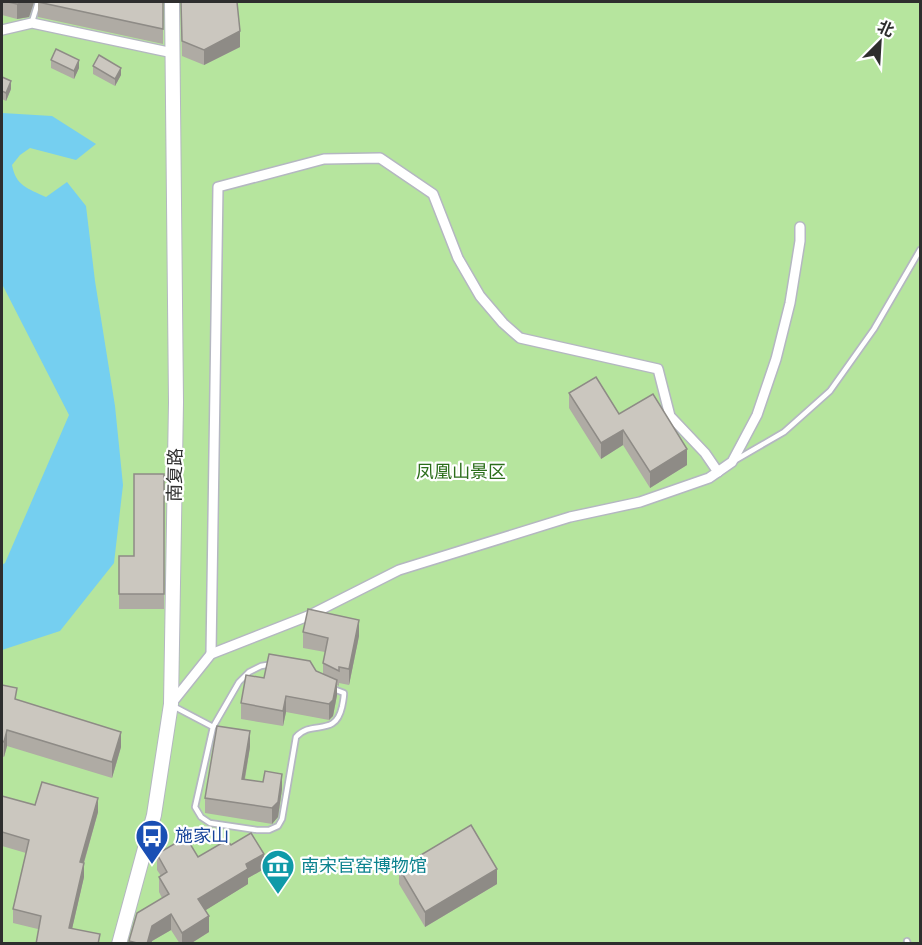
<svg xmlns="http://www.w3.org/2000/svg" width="922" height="945" font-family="Karla,'Noto Sans SC',sans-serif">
	<rect width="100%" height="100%" fill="#efe9e1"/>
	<rect fill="#b6e59e" x="2" y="2" width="918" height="941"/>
	<path fill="#75cff0" d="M 2,113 L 52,116 L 96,144 L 76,160 L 30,148 L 20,155 L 12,165 C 16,186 27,188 46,197 L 67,182 L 86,206 L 95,281 L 115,406 L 123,485 L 114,563 L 60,631 L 2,650 L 2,565 L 5,563 L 69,415 L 2,284 Z"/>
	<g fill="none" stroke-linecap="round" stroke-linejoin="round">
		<defs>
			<g id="lane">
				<polyline points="32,22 38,2"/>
				<polyline points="734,461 784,432 830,391 874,329 920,250"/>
				<path d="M 273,664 L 310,671 L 316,675 L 318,683 L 344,693 C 344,698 343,702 342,707 C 335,738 312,719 296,737 L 282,819 L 278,826 L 269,830 L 257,830 L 210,823 L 201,817 L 195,807 L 213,727 L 239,682 L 249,672 L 261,666 Z"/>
				<polyline points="173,706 213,727"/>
				<polyline points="907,941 908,944"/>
			</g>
			<g id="street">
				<polyline points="2,30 32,23 173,53"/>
				<polyline points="211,654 218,187 324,159 380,158 433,194 458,258 480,296 503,323 520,338 658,369 670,416 705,453 718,472"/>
				<polyline points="171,704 211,654 308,616 399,570 570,517 640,502 709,478 732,462 757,415 776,359 790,303 800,241 800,227"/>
			</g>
			<polyline id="secondary" points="119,944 154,815 171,704 176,402 172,2"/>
		</defs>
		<use href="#lane" stroke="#b4b7c1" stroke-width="8"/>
		<use href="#street" stroke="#b4b7c1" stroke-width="12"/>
		<use href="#secondary" stroke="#b4b7c1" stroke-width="16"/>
		<use href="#lane" stroke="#fff" stroke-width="4.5"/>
		<use href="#street" stroke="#fff" stroke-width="9"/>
		<use href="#secondary" stroke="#fff" stroke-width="14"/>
	</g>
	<g fill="#afaba4">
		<polygon points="2,2 34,2 29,17 17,19 2,15"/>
		<polygon points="38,2 163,2 163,44 38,17"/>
		<polygon points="181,2 240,47 204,65 182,56"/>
		<polygon points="51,60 79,68 74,79 51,68"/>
		<polygon points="93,66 121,75 115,86 93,74"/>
		<polygon points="2,77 11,89 6,101 2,99"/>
		<polygon points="569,393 619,414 687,465 650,488 623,445 601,459 569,408"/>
		<polygon points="164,474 164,609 119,609 119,556 134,556"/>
		<polygon points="303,632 359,636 349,685 339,683 339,686 337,685 337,695 333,716 329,720 286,712 283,726 241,719 241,703 264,678 316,671 323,674 323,663 325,652 303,648"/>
		<polygon points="2,685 17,700 121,747 112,778 7,746 4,757 2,756"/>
		<polygon points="250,747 245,779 282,789 278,817 272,824 205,813 205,798"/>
		<polygon points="2,796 35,805 98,812 84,863 84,877 72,929 100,944 13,923 13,909 26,853 2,846"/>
		<polygon points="231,845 264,869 248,878 248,884 205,910 209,932 190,944 180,944 171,930 152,941 151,944 129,944 129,941 162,898 159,892 159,877 161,876 157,870 157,854 198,857"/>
		<polygon points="399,868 497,884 425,927 399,884"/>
	</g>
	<g fill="#8e8b86">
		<polygon points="28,2 34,2 29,17 17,19 17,4"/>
		<polygon points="240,31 240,47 204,65 204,50"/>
		<polygon points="79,60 79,68 74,79 74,71"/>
		<polygon points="121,68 121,75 115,86 115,79"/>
		<polygon points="11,81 11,89 6,101 6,93"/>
		<polygon points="623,430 623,445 601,459 601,443"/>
		<polygon points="687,449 687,465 650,488 650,472"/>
		<polygon points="359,620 359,636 349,685 349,669"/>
		<polygon points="337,680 337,695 333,716 329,720 329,704"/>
		<polygon points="286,696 286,712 283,726 283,711"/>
		<polygon points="7,730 7,746 4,757 4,742"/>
		<polygon points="250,731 250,747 242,794 242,779"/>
		<polygon points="121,732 121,747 112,778 112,762"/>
		<polygon points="282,774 282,789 278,817 272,824 272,808"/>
		<polygon points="98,798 98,812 80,876 80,862"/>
		<polygon points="264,854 264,869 248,878 248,884 198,915 198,899 246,864"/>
		<polygon points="84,863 84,877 69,942 69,928"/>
		<polygon points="497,869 497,884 425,927 425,912"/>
		<polygon points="171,914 171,930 152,941 151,944 147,944 152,926"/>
		<polygon points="209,916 209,932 190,944 182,944 182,933"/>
	</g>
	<g fill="#cbc7bf" stroke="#8e8b86" stroke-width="1.5">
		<polygon points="8,2 28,2 17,4"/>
		<polygon points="38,2 163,2 163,29"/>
		<polygon points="181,2 237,2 240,31 204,50 182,41"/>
		<polygon points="56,49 79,60 74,71 51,60"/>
		<polygon points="99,55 121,68 115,79 93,66"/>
		<polygon points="2,77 11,81 6,93 2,91"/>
		<polygon points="596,377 619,414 653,394 687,449 650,472 623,430 601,443 569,393"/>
		<polygon points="134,474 164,474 164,594 119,594 119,556 134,556"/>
		<polygon points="308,609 359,620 349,669 339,667 339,671 323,663 328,638 303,632"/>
		<polygon points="269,654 310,661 316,671 337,680 333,700 329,704 286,696 283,711 241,703 246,675 264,678"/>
		<polygon points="2,685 17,688 15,699 121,732 112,762 7,730 4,742 2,741"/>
		<polygon points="217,726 250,731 242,779 263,782 265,771 282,774 278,802 272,808 205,798"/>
		<polygon points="42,782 98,798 80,862 84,863 69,928 100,934 98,944 36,944 41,916 13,909 29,840 2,832 2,796 35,805"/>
		<polygon points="471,825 497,869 425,912 399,868"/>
		<polygon points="251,833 264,854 246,864 248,869 198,899 209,916 182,933 171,914 152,926 147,944 141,944 129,941 137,913 169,894 159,877 167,872 157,854 186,837 198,857 227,840 231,845"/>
	</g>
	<defs>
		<symbol id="bus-pin" viewBox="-11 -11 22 30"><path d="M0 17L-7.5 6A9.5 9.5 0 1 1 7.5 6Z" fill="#1a4fb4" stroke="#fff"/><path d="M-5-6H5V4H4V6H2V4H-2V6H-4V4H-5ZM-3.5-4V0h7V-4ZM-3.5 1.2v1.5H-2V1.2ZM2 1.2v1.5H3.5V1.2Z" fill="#fff"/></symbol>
		<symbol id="museum-pin" viewBox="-11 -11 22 30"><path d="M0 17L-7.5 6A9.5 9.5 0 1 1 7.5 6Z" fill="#0f9aa8" stroke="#fff"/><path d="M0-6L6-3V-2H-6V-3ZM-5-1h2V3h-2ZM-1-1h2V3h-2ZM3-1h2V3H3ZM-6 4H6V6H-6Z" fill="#fff"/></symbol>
	</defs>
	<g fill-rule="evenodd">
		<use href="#bus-pin" x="133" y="817" width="38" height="52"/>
		<use href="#museum-pin" x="259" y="847" width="38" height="52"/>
	</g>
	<g text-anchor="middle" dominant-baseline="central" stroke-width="4.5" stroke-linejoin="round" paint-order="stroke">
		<g font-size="18" fill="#2c6e1b" stroke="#fff">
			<text x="461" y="472">凤凰山景区</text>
		</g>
		<g font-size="18" fill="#2e2e2e" stroke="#fff">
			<text transform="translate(175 475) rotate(-89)">南复路</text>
		</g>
		<g font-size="18" fill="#164399" stroke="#fff" text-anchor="start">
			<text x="175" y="836">施家山</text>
		</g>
		<g font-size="18" fill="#0d838f" stroke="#fff" text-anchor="start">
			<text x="301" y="866">南宋官窑博物馆</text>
		</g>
	</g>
	<rect width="922" height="945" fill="none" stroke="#2e2e2e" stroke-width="6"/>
	<g transform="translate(880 42) rotate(24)" stroke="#ffffff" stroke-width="4.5" paint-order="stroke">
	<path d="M0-4.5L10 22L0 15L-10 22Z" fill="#2e2e2e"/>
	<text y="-9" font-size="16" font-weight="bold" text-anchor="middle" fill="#2e2e2e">北</text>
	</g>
</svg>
